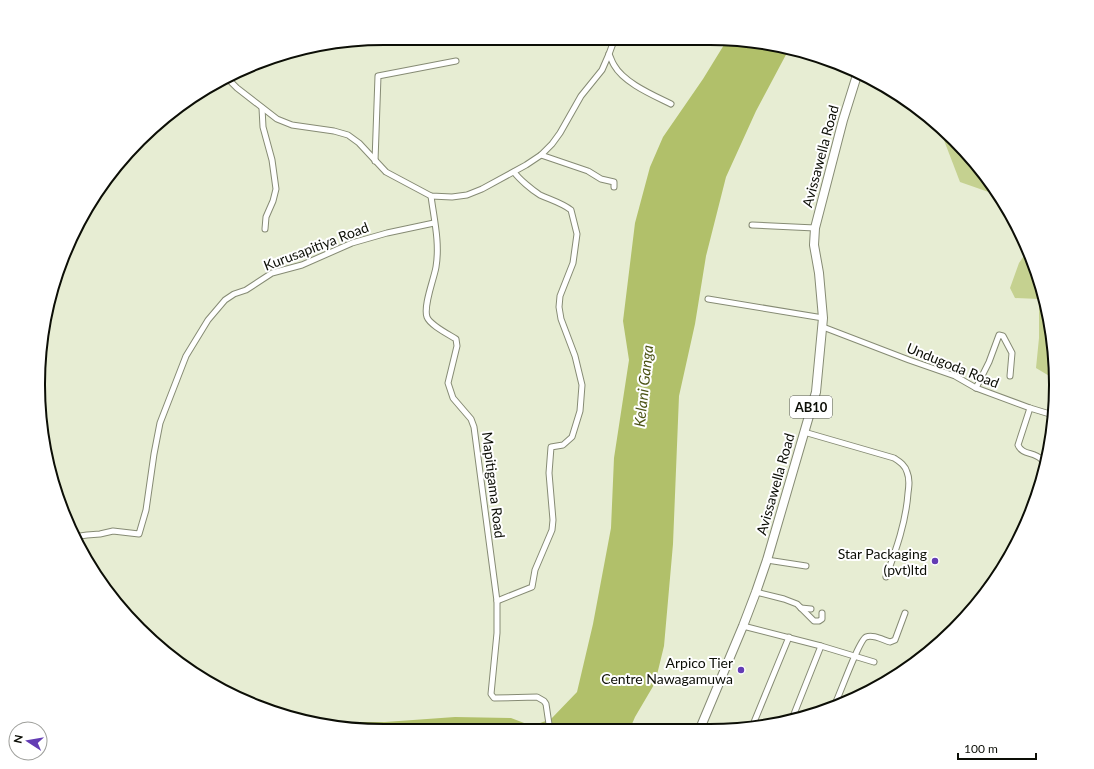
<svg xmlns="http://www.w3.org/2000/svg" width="1094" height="769" font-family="Lato,sans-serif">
	<rect width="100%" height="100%" fill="#e7edd3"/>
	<g fill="#c5d190">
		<polygon points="943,132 955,140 998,192 1000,196 960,182 942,135"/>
		<polygon points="1028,250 1049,317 1056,380 1036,368 1039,338 1039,299 1015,298 1010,288 1019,263"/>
	</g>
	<polygon fill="#b1c06a" points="727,40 777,45 789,49 756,111 726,177 706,256 695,324 679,396 673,544 664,646 655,683 635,717 629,731 385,731 317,724 289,716 341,722 385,722 455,717 511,718 532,726 551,719 577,692 593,624 611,528 614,458 629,360 623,321 635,223 650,167 663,137 703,79"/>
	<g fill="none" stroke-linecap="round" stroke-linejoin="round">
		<defs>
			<g id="minor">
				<path d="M 609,54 C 611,58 612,62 614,65 C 624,83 653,95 671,104"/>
				<polyline points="229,80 237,88 277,119 292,125 334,131 348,135 359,143 386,172 431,196 452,197 467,195 482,189 526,165 541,155 552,144 560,133 581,96 602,70 609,54 615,38"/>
				<polyline points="262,108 263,127 272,160 276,189 273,201 266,217 265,229"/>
				<polyline points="541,155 588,171 601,179 614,182 614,187"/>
				<polyline points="375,161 378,76 456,61"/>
				<path d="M 431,196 C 434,219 440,243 436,267 C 434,279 423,306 427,317 C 430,325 448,334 456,339 L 457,346 L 448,383 L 453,398 L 471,419 L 474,427 L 497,601 L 497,633 L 491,694 L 494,698 L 537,697 L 544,701 L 546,704 L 550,731"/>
				<polyline points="752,225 815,228"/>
				<polyline points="708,299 823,318"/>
				<polyline points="823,327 909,360 955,376 976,388 1030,408 1053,415"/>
				<polyline points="976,388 989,362 999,335 1003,336 1012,353 1010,376"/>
				<path d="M 1030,408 L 1018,445 C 1022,455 1034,452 1041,459"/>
				<path d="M 804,432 L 894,458 C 900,462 905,465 907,472 C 910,479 909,486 908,493 C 906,522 896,550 886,577"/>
				<polyline points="73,537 87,535 100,534 113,531 139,534 146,510 154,454 160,423 186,356 208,320 225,300 234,294 246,290 272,273 302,265 352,243 387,233 434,223"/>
				<polyline points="767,560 806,566"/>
				<polyline points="756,592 784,599 797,604 814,621 819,621 822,619 822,613"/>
				<path d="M 497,601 L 532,587 L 535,570 L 552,530 L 553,520 L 549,473 L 551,447 L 563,445 L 572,437 L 580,411 L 582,385 L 575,356 L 561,319 L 559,307 L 560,296 L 573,263 L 577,234 L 571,210 C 562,203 551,200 540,195 C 532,190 519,179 514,172"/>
				<polyline points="801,608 811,609"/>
				<polyline points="743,626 821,646 874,662"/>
				<path d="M 835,704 C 840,694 859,640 866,637 C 873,634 883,640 890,642 L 895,640 L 905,613"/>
				<polyline points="792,719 821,646"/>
				<polyline points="752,727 789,637"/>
			</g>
			<polyline id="primary" points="699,731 743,626 756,592 767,560 816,392 823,318 819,273 814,245 815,228 843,120 858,72"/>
		</defs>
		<use href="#minor" stroke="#868b74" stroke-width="7"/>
		<use href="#primary" stroke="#868b74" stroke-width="10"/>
		<use href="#minor" stroke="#fff" stroke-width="5"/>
		<use href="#primary" stroke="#fff" stroke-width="8"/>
	</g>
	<g fill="#633cb4" stroke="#fff" stroke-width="1.5">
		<circle cx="935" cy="561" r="4"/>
		<circle cx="741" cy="670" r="4"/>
	</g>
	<g text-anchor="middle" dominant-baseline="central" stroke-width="4" stroke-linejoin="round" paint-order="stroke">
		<rect fill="#fff" stroke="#555651" stroke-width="1" x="790" y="396" width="42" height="22" rx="3"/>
		<g font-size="13" font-weight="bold" fill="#0c0e06">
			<text x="811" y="407">AB10</text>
		</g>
		<g font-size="14" fill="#0c0e06" stroke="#fff">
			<text transform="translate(820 156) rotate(-75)">Avissawella Road</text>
			<text transform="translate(316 246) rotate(-21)">Kurusapitiya Road</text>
			<text transform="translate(953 365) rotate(22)">Undugoda Road</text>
			<text transform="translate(775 484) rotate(-74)">Avissawella Road</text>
			<text transform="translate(494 485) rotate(83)">Mapitigama Road</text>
		</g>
		<g font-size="14" fill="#0c0e06" stroke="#fff" text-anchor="end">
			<text x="927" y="553">Star Packaging<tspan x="927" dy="16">(pvt)ltd</tspan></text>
			<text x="733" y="662">Arpico Tier<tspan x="733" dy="16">Centre Nawagamuwa</tspan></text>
		</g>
		<g font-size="15" font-style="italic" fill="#4b5314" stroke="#fff">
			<text transform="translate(643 386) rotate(-84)">Kelani Ganga</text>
		</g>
	</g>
	<path d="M0 0H1094V769H0ZM384 45H710A339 339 0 0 1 1049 384V385A339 339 0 0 1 710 724H384A339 339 0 0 1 45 385V384A339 339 0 0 1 384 45Z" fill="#fff" fill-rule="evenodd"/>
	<path fill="none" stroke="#0c0e06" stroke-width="2" d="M384 45H710A339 339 0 0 1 1049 384V385A339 339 0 0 1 710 724H384A339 339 0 0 1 45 385V384A339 339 0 0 1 384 45Z"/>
	<g transform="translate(28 741) rotate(282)"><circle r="19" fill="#ffffff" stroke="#9e9f9b"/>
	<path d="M0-3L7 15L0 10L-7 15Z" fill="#633cb4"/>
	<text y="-6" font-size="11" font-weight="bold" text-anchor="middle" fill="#0c0e06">N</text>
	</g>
	<path d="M958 753v6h78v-6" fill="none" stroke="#0c0e06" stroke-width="2"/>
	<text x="964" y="753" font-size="12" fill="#0c0e06" stroke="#ffffff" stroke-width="3" paint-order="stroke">100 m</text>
</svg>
